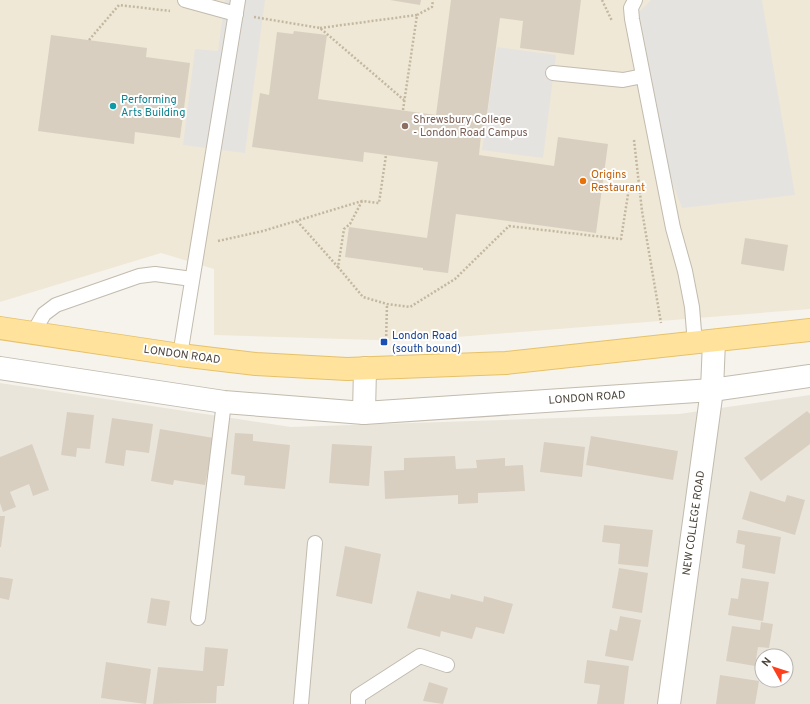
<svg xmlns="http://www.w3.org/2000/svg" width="810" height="704" font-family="Overpass,sans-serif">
	<rect width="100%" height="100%" fill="#f6f3ec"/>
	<path fill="#eae5da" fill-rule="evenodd" d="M 0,383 L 291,427 L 679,414 L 810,395 L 810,704 L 0,704 ZM 762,656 L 786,656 L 786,680 L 762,680 Z"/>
	<polygon fill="#efe8d6" points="0,0 810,0 810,309 407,341 214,335 214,269 161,253 0,302"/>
	<g fill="#e5e3e0">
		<polygon points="225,0 265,0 245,153 183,145 195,49 218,51"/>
		<polygon points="651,0 762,0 795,195 682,208 670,177 639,12"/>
		<polygon points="497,47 556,55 543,158 482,150"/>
	</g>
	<g fill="#d8cfc1">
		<polygon points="390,0 421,0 420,5"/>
		<polygon points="451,0 581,0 574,55 520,48 523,21 500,18 484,136 481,135 479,155 554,166 558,137 608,144 596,233 456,214 448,273 423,270 423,268 345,257 349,227 427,238 438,162 364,152 363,162 252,147 260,93 269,95 277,32 293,34 294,31 327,35 318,99 436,115"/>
		<polygon points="51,35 147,48 146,57 190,63 180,138 135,132 134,144 38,131"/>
		<polygon points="745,238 788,245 784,271 741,264"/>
		<polygon points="807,411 810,414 810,444 761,481 744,458"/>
		<polygon points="67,412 94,415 90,449 77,448 76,457 61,455"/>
		<polygon points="112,418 153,424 149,453 126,450 124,466 105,463"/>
		<polygon points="160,429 214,438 205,485 174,480 173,485 151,481"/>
		<polygon points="235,433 253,434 253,441 290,445 285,489 244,485 245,476 231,474"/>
		<polygon points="591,436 678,451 673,480 586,465"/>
		<polygon points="544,442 585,447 582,477 540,472"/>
		<polygon points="32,444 49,490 33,496 29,484 10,492 16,507 3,512 0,503 0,457"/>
		<polygon points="332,444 372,446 369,486 329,483"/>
		<polygon points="455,456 456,469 477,468 476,460 505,458 505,466 523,465 525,491 478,493 478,503 458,504 458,495 385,499 384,471 404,470 404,458"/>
		<polygon points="750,491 785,502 787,495 805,500 795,535 742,519"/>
		<polygon points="0,516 5,516 1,547 0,547"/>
		<polygon points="604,525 653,530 648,567 618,564 620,544 602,542"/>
		<polygon points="738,530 781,537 775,574 742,568 745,545 736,543"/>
		<polygon points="345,546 381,554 372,604 336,596"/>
		<polygon points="619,568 648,573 642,613 612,608"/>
		<polygon points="0,577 13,579 9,600 0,598"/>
		<polygon points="741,578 769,582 763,621 728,615 731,598 738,599"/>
		<polygon points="417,591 450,599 451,594 483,602 484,596 513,604 504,634 476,627 472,639 441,631 440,637 407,628"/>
		<polygon points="151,598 170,601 166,626 147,623"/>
		<polygon points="620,616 641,620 633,661 605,656 610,629 617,631"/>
		<polygon points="761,622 773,624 769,648 758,647 755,666 726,661 732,626 760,630"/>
		<polygon points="205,647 228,649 224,686 217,686 216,703 153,704 158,667 203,671"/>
		<polygon points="587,660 629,666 624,704 597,704 600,685 584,683"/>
		<polygon points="106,662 151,669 146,704 101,698"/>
		<polygon points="720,675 759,681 755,704 716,704"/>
		<polygon points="429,682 448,688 443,704 423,701"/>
	</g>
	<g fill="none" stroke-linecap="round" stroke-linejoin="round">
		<defs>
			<g id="service">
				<polyline points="185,0 236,14"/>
				<polyline points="635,0 631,8 632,19 673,228 685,271 692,307 695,344"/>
				<polyline points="553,73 623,80 643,76"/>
				<polyline points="33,333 44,314 56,305 139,276 155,274 192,279"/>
				<polyline points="180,355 238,0"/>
				<polyline points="198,618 224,402"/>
				<polyline points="301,704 315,543"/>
				<polyline points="358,704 358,696 420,656 447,665"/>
			</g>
			<g id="minor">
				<polyline points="0,368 224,402 364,413 712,390 810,376"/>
				<polyline points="364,413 365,368"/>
				<polyline points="669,704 712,390 714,341"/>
			</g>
			<polyline id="primary" points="0,328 180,355 256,364 347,369 506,363 810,330"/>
		</defs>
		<use href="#service" stroke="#c2bbae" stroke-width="16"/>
		<use href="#minor" stroke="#c2bbae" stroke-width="24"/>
		<use href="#primary" stroke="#e6c16a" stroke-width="24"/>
		<g stroke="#c4b79f" stroke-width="2.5" stroke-dasharray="2 2" stroke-linecap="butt">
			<polyline points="602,0 612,21"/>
			<polyline points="254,17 320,28 404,100"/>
			<polyline points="320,28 417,15"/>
			<polyline points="89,40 119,5 170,11"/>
			<polyline points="403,110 417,15 432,7 433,0"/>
			<polyline points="634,140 642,211 661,323"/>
			<polyline points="629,188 646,187"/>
			<polyline points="362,201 350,224 344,229 338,267 363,297 387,304 410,307 455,279 509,226 621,239 629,188 602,188"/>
			<polyline points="297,221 338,267"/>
			<polyline points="218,241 263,231 362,201 379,203 386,155"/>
			<polyline points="386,344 387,304"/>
		</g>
		<use href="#service" stroke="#fff" stroke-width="14"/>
		<use href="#minor" stroke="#fff" stroke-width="22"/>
		<use href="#primary" stroke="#ffe39c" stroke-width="22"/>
	</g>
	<circle fill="#0f9aa8" stroke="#fff" stroke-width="1.5" cx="113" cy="106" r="4"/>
	<circle fill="#8d6e63" stroke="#fff" stroke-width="1.5" cx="405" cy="126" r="4"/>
	<circle fill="#e8710a" stroke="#fff" stroke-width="1.5" cx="583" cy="181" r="4"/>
	<rect fill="#1a4fb4" stroke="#fff" stroke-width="1.5" x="380" y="338" width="8" height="8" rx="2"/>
	<g text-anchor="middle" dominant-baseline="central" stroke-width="4" stroke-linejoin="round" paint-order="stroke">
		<g font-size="11" fill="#0d838f" stroke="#fff" text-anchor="start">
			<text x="121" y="100">Performing<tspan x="121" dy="13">Arts Building</tspan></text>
		</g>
		<g font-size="11" fill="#785e54" stroke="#fff" text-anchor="start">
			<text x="413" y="120">Shrewsbury College<tspan x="413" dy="13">- London Road Campus</tspan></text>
		</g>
		<g font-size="11" fill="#c56008" stroke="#fff" text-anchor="start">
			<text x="591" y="175">Origins<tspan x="591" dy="13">Restaurant</tspan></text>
		</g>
		<g font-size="11" fill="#164399" stroke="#fff" text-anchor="start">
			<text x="392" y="336">London Road<tspan x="392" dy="13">(south bound)</tspan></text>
		</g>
		<g font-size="11" fill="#4b4439" stroke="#fff">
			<text transform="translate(182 355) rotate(8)">LONDON ROAD</text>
			<text transform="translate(587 398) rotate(-4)">LONDON ROAD</text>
			<text transform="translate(694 523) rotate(-82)">NEW COLLEGE ROAD</text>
		</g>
	</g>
	<g transform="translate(774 668) rotate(309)"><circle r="19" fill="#ffffff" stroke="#b7b4b0"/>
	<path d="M0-3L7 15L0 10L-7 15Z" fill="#fc3f1d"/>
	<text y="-6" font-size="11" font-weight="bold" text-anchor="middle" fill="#4b4439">N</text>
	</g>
</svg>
